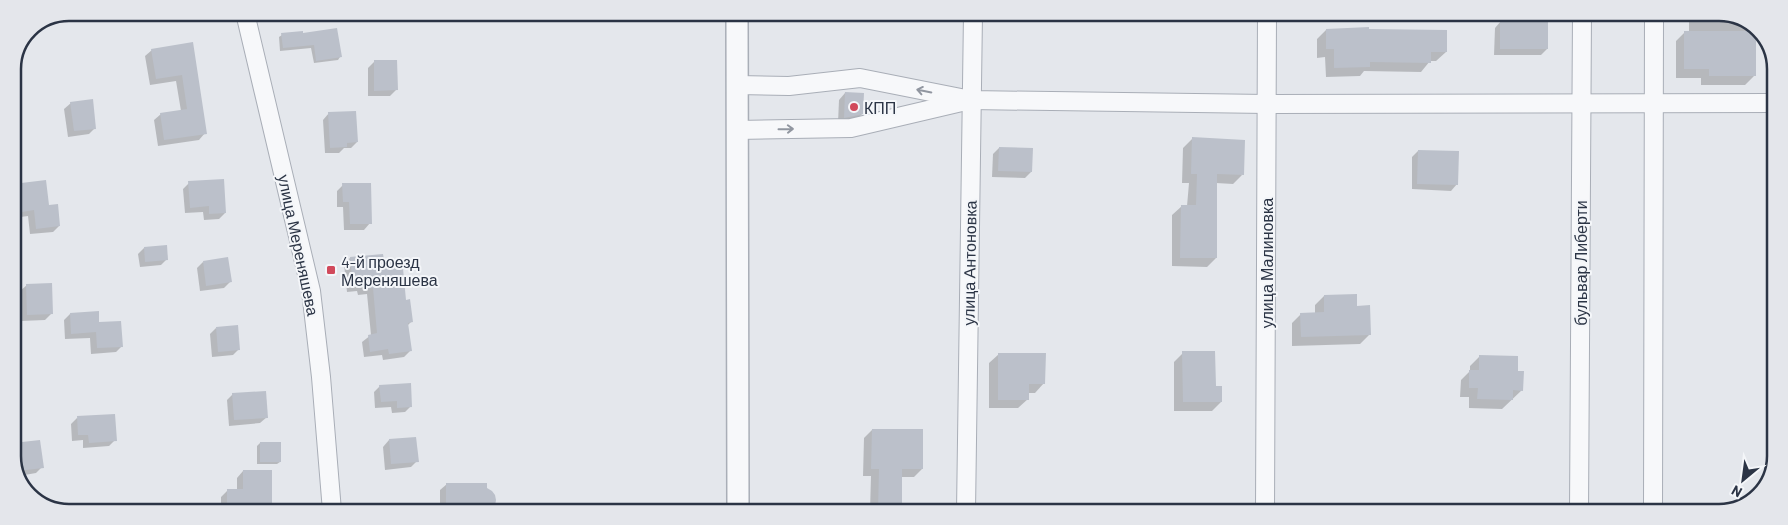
<svg xmlns="http://www.w3.org/2000/svg" width="1788" height="525" font-family="Barlow,sans-serif">
	<rect width="100%" height="100%" fill="#e4e7ec"/>
	<g fill="#0003">
		<polygon points="1689,14 1734,15 1755,28 1754,76 1745,85 1701,85 1701,78 1676,78 1676,41 1685,32 1689,32"/>
		<polygon points="1501,21 1547,49 1541,55 1494,55 1495,28"/>
		<polygon points="1326,30 1446,52 1436,61 1430,61 1421,72 1364,71 1360,76 1326,77 1325,57 1317,58 1317,39"/>
		<polygon points="302,33 340,57 338,60 314,63 311,48 280,51 279,37 282,35"/>
		<polygon points="192,43 205,133 199,140 158,146 154,120 161,114 181,111 176,81 150,85 145,56 152,50"/>
		<polygon points="374,62 396,90 390,96 368,96 368,68"/>
		<polygon points="845,93 862,114 856,120 838,123 839,100"/>
		<polygon points="71,103 95,128 89,134 68,137 64,109"/>
		<polygon points="329,113 357,142 351,148 344,148 339,153 325,153 323,120"/>
		<polygon points="1193,138 1242,175 1233,184 1216,183 1216,258 1207,267 1172,266 1172,215 1182,206 1187,206 1189,183 1182,183 1183,148"/>
		<polygon points="999,148 1031,172 1025,178 992,177 993,154"/>
		<polygon points="1418,151 1457,184 1451,191 1412,189 1412,157"/>
		<polygon points="45,182 48,207 59,226 53,232 30,234 28,216 13,218 13,186"/>
		<polygon points="189,183 225,213 219,219 204,220 203,212 185,213 183,189"/>
		<polygon points="343,185 370,223 364,230 344,230 343,207 337,207 337,191"/>
		<polygon points="144,248 167,259 161,265 140,267 138,254"/>
		<polygon points="350,258 383,261 405,301 411,322 407,326 410,351 404,357 383,360 382,355 364,357 362,342 371,335 367,294 358,295 357,291 347,292 344,264"/>
		<polygon points="203,262 230,282 224,288 200,291 197,268"/>
		<polygon points="27,285 51,314 45,320 21,321 20,291"/>
		<polygon points="1324,296 1356,307 1369,335 1360,344 1292,346 1292,323 1301,314 1315,314 1315,305"/>
		<polygon points="70,314 98,323 122,346 116,352 91,354 90,338 65,339 64,320"/>
		<polygon points="216,328 239,349 233,355 212,357 210,334"/>
		<polygon points="1183,353 1214,387 1221,402 1212,411 1174,411 1174,362"/>
		<polygon points="999,354 1044,383 1035,393 1028,393 1028,399 1018,408 989,408 989,363"/>
		<polygon points="1479,357 1517,372 1522,390 1502,409 1469,408 1469,397 1460,397 1461,380 1470,371 1470,366"/>
		<polygon points="380,386 411,406 405,412 392,413 391,407 375,408 374,392"/>
		<polygon points="233,394 267,417 260,423 229,426 227,400"/>
		<polygon points="77,418 115,440 109,446 83,448 83,440 72,441 71,424"/>
		<polygon points="872,430 922,469 914,477 901,477 901,511 905,512 870,511 871,476 863,476 864,438"/>
		<polygon points="389,440 417,461 411,467 385,470 383,447"/>
		<polygon points="39,441 42,467 36,473 19,476 13,460 13,445"/>
		<polygon points="260,443 280,462 277,464 257,464 257,446"/>
		<polygon points="243,471 271,511 221,511 221,497 227,491 237,491 237,478"/>
		<polygon points="447,484 486,489 493,505 488,511 440,511 440,490"/>
		<polygon points="218,510 218,511 189,511"/>
	</g>
	<g fill="#bbc0ca">
		<polygon points="1500,20 1548,21 1548,49 1500,49"/>
		<polygon points="1369,27 1369,29 1447,30 1447,52 1431,52 1431,63 1370,62 1370,67 1334,68 1334,49 1326,49 1326,29"/>
		<polygon points="337,28 342,57 316,61 314,45 283,48 281,33 303,31 303,33"/>
		<polygon points="1684,31 1756,31 1756,76 1709,76 1709,69 1684,69"/>
		<polygon points="193,42 207,134 164,140 160,113 187,109 182,75 156,79 151,49"/>
		<polygon points="374,60 397,60 398,90 374,91"/>
		<polygon points="845,92 864,93 863,114 844,118"/>
		<polygon points="93,99 96,129 74,131 70,102"/>
		<polygon points="356,111 358,142 347,143 347,147 330,148 328,112"/>
		<polygon points="1192,137 1245,140 1244,175 1217,174 1217,258 1180,258 1181,205 1196,205 1197,174 1191,174"/>
		<polygon points="999,147 1033,148 1032,172 998,171"/>
		<polygon points="1418,150 1459,151 1458,185 1417,184"/>
		<polygon points="224,179 226,213 209,214 209,206 190,208 188,181"/>
		<polygon points="46,180 49,205 58,204 60,226 36,229 34,210 16,213 13,184"/>
		<polygon points="342,183 371,183 372,224 350,224 349,202 343,202"/>
		<polygon points="167,245 168,260 145,262 144,247"/>
		<polygon points="383,254 384,260 402,258 406,300 410,299 413,322 408,323 412,351 389,354 388,349 370,352 368,335 377,333 373,288 364,289 363,285 353,286 350,257"/>
		<polygon points="228,257 232,282 206,286 203,261"/>
		<polygon points="52,283 53,314 27,315 26,284"/>
		<polygon points="1357,294 1357,306 1370,305 1371,335 1301,337 1300,313 1324,312 1324,295"/>
		<polygon points="99,311 99,322 121,321 123,347 97,348 96,332 71,334 70,313"/>
		<polygon points="238,325 240,350 218,352 216,327"/>
		<polygon points="1182,351 1215,351 1216,386 1222,386 1222,402 1183,402"/>
		<polygon points="998,353 1046,353 1045,384 1029,384 1029,400 998,400"/>
		<polygon points="1479,355 1518,356 1518,371 1524,371 1523,391 1513,390 1513,400 1477,399 1478,388 1469,388 1469,370 1479,370"/>
		<polygon points="411,383 412,407 397,408 397,401 381,402 379,385"/>
		<polygon points="266,391 268,418 234,420 232,393"/>
		<polygon points="115,414 117,441 89,443 88,435 78,435 77,416"/>
		<polygon points="872,429 923,429 923,469 902,469 902,512 878,511 879,469 871,469"/>
		<polygon points="416,437 419,462 391,464 389,439"/>
		<polygon points="40,440 44,468 17,471 14,463 13,443"/>
		<rect x="260" y="442" width="21" height="20"/>
		<polygon points="243,470 272,470 272,511 227,511 227,489 243,489"/>
		<polygon points="446,483 487,483 487,488 492,491 495,495 496,500 495,506 488,511 446,511"/>
	</g>
	<g fill="none" stroke-linecap="round" stroke-linejoin="round">
		<defs>
			<g id="minor">
				<polyline points="245,13 311,291 321,377 332,511"/>
				<polyline points="737,85 789,86 860,78 971,100 1267,104 1775,103"/>
				<polyline points="737,130 851,128 966,101"/>
				<polyline points="966,512 973,14"/>
				<polyline points="1265,512 1267,14"/>
				<polyline points="1579,512 1582,14"/>
				<polyline points="1653,512 1654,14"/>
			</g>
			<polyline id="tertiary" points="737,13 738,511"/>
		</defs>
		<use href="#minor" stroke="#a9aeb7" stroke-width="20"/>
		<use href="#tertiary" stroke="#a9aeb7" stroke-width="24"/>
		<use href="#minor" stroke="#f7f8fa" stroke-width="18"/>
		<use href="#tertiary" stroke="#f7f8fa" stroke-width="21"/>
	</g>
	<defs><path id="oneway-shaft" d="M-6 0H5M1.5-3L5.5 0L1.5 3" fill="none" stroke-width="1.6" stroke-linecap="round" stroke-linejoin="round" transform="scale(1.25)"/></defs>
	<g stroke="#9196a0">
		<use href="#oneway-shaft" transform="translate(924 91) rotate(-169)"/>
		<use href="#oneway-shaft" transform="translate(786 129) rotate(-1)"/>
	</g>
	<g fill="#d1495b" stroke="#f4f6f9" stroke-width="2">
		<circle cx="854" cy="107" r="5"/>
		<rect x="326" y="265" width="10" height="10" rx="2.5"/>
	</g>
	<g text-anchor="middle" dominant-baseline="central" stroke-width="4" stroke-linejoin="round" paint-order="stroke">
		<g font-size="16" fill="#2b3445" stroke="#f4f6f9" text-anchor="start">
			<text x="864" y="107">КПП</text>
			<text x="341" y="261">4-й проезд<tspan x="341" dy="18">Мереняшева</tspan></text>
		</g>
		<g font-size="16" fill="#2b3445" stroke="#f4f6f9">
			<text transform="translate(299 245) rotate(78)">улица Мереняшева</text>
			<text transform="translate(969 263) rotate(-89)">улица Антоновка</text>
			<text transform="translate(1266 263) rotate(-90)">улица Малиновка</text>
			<text transform="translate(1580 263) rotate(-90)">бульвар Либерти</text>
		</g>
	</g>
	<path d="M0 0H1788V525H0ZM69 21H1719A48 48 0 0 1 1767 69V456A48 48 0 0 1 1719 504H69A48 48 0 0 1 21 456V69A48 48 0 0 1 69 21Z" fill="#e4e6eb" fill-rule="evenodd"/>
	<path fill="none" stroke="#2b3445" stroke-width="2.5" d="M69 21H1719A48 48 0 0 1 1767 69V456A48 48 0 0 1 1719 504H69A48 48 0 0 1 21 456V69A48 48 0 0 1 69 21Z"/>
	<g transform="translate(1743 480) rotate(209)" stroke="#f4f6f9" stroke-width="4" paint-order="stroke">
	<path d="M0-4L9 19L0 12L-9 19Z" fill="#2b3445"/>
	<text y="-8" font-size="14" font-weight="bold" text-anchor="middle" fill="#2b3445">N</text>
	</g>
</svg>
